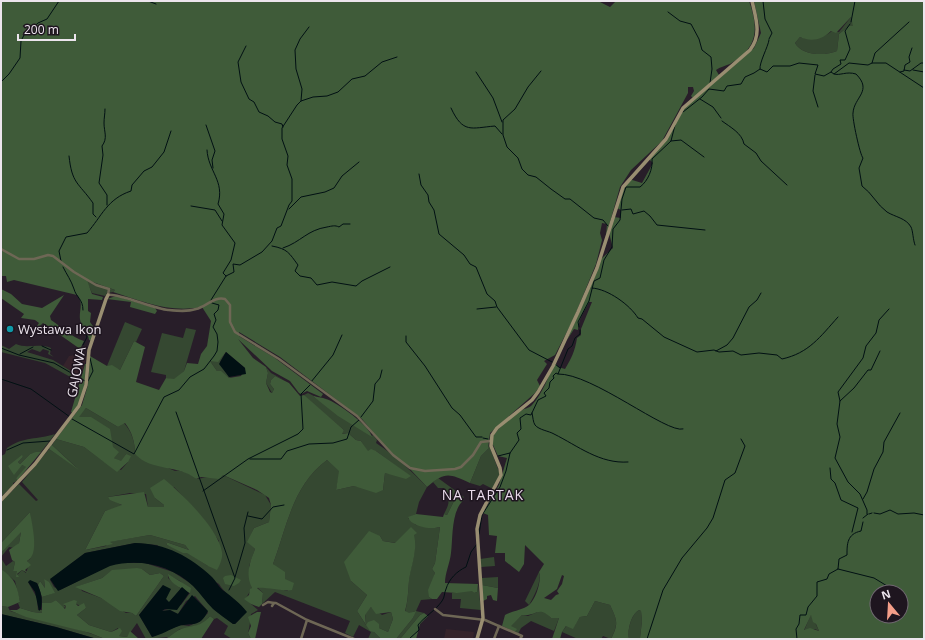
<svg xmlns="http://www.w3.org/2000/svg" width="925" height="640" font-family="'Open Sans',sans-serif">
	<rect width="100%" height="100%" fill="#281e29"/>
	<g fill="#35232b">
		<polygon points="81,354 86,358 81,377 63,366 69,356"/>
		<polygon points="446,629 474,632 473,639 444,639"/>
	</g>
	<g fill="#354831" fill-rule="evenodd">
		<path d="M 851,17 L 854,26 L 849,26 L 839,34 L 837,51 C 825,56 802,56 795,43 L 800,37 C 809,41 824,38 832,31 L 839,32 Z"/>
		<polygon points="86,280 115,290 113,292 107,293 105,296 92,293"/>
		<polygon points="125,322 142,329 136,342 134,341 120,370 107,366"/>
		<polygon points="186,328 196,330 184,371 174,380 166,378 166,375 151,372 162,333 183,338"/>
		<path d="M 16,344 C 26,349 38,343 51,348 L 50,354 L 54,357 L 48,354 L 49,351 L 43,349 L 40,352 L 32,349 L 27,352 L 53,360 L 81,377 L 80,379 L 74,379 L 45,363 L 1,352 L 1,345 L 9,349 Z"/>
		<polygon points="225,353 220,362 229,377 231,377 229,378 217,371 210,361 221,358"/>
		<polygon points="266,367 271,373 284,380 275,376 271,380 270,384 274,389 272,393 266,383 268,373"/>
		<path d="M 308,393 L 314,396 L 314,397 L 372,436 L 373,435 L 377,440 L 376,443 C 395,455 411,471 427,487 L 419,502 L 416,514 L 408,518 L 416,525 L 437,528 L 440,527 L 435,563 L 432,569 L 435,573 L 429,597 L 432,599 L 421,600 L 416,611 L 424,613 L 420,615 L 400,639 L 396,639 L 413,618 L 415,611 L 409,614 L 405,612 C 408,601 408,592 409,580 C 412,558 419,551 411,528 L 396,543 L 383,541 L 380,536 L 351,581 L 367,595 L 357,611 L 366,625 L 365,614 L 371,607 L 382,615 L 391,612 L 393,619 L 388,632 L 379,628 L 374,632 L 381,639 L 368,639 L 371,632 L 359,625 L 353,637 L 345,633 L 350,621 L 275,592 L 262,604 L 263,593 L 257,587 L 270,587 L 288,591 L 285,579 L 273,564 C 287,527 292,486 327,460 L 340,471 L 336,490 L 354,486 L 383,490 L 385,473 L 410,476 L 376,451 L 368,452 L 361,441 L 356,440 L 348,433 L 341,434 L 344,430 L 305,397 L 304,395 Z"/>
		<path d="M 86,408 L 118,427 L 124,423 C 132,432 135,442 135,454 L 175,471 C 184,470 190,474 196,479 L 223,475 L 265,495 L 271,505 L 269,522 L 254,528 L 248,542 L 255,549 L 249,566 L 252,588 L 246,598 L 251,604 L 258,610 L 251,614 C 250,621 250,626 248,633 L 251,639 L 232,639 L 224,634 L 228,626 L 217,618 L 214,619 L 210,616 L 204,623 L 193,628 L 180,629 L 169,637 L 146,639 L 137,623 L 127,637 L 119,636 L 118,628 L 111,632 L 89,625 L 77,615 L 86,608 L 76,604 L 64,605 L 66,607 L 63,608 L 56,600 L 52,603 L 42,603 L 42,597 L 54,593 L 44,579 L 45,588 L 40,581 L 38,585 L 37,583 L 28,582 L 37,598 L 38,610 L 42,610 L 42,613 L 33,612 L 20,608 L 18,603 L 20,602 L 15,581 L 1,569 L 1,558 L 6,566 L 13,561 L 15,562 L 13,571 L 17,571 L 17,575 L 22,570 L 26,573 L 29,564 L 27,561 L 30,559 L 32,554 L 30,512 L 1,543 L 1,502 L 19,484 L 36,501 L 38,500 L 22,482 L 49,449 L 77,468 L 52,445 L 56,439 L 84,447 L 103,461 L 121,470 L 128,462 L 126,454 L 121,462 L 114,458 L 78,417 ZM 174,487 L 203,518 L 219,541 L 208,566 L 187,552 L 167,545 L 166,542 L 189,550 L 185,545 L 150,535 L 108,542 L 106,546 L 85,550 L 105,511 L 123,506 L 108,497 L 130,493 L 146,494 L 148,507 L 164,507 L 164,505 L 155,498 ZM 135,543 L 157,545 L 219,584 C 224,593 236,600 244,609 L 240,619 L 235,624 L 233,624 L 214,609 L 193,585 L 173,572 L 145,563 L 119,563 L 110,565 L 60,590 L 54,587 L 50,580 L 85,553 ZM 142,569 L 150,575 L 160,573 L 164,576 L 136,616 L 132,613 L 126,613 L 101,598 L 82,591 L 79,586 L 102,578 L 110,572 ZM 168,575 L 180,581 L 190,593 L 181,605 L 162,611 L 170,610 L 178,614 L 186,601 L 195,596 L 206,609 L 208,613 L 200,621 L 189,626 L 180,625 L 152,637 L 139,615 L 163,585 L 166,599 L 169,603 L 181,589 L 168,578 Z"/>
		<path d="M 55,434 L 41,452 L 30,454 L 20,464 L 18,462 L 23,457 L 22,456 L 9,466 L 22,465 L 27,467 L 16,478 L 17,481 L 13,483 L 13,485 L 1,497 L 1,456 L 5,454 L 7,448 C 24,436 37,440 55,434 Z"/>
		<polygon points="488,446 490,448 500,474 493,489 483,484 480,486 470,483 481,456 488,449"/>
		<path d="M 438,478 L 464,497 L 462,499 L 455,499 L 447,515 L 444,514 C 451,500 449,501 444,488 L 438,488 L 433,482 Z"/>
		<polygon points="19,532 21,532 19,543 14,548 9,547 1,557 1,553"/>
		<polygon points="494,557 495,566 481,567 480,559"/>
		<path d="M 539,572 C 542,582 534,596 529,605 L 525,601 Z"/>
		<polygon points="498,577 498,588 482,585 482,578"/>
		<polygon points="478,584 481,610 460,608 461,599 452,599 452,593 472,590 474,593 477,592"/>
		<path d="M 595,601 L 610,605 C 617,620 619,623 611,639 L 603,636 L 601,639 L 578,639 L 562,632 L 567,625 L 573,628 L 580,617 L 587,616 Z"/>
		<path d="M 1,606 L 8,607 L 10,611 C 41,621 75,626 105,639 L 97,639 L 56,627 L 5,615 L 1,614 Z"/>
		<path d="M 639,610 L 641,611 L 642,621 L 640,638 L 629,639 C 627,631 631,614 639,610 Z"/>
		<polygon points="540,611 545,611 551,618 559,618 554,631 531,621 521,628 518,634 510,626 522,615 528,616"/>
		<polygon points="811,614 819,631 815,629 804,631"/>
	</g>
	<g fill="#3f5b39" fill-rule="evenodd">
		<path d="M 1,1 L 598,1 L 610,7 L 616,1 L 749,1 C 759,29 758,48 730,64 C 725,66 720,67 716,70 L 719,75 L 693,98 L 691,96 L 694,91 L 693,87 L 688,87 L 688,93 L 662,141 L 631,170 L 620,187 L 606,236 L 607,224 L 602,223 L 600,233 L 602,240 L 596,264 L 573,320 L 555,355 L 544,361 L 547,364 L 537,380 L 540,386 L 535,393 L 490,433 L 488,449 L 481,456 L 470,483 C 448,473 445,472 427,487 L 409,468 L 396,458 L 376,436 L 362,419 L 280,357 L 239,332 L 239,336 L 275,358 L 323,394 L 321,397 L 307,391 L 301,394 L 299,393 L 290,381 L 272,371 L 238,339 L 253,358 L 266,367 L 268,373 L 266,383 L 270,392 L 272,393 L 274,389 L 270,384 L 271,380 L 275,376 L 289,383 L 300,396 L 304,395 L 344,430 L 342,434 L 348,433 L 356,440 L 361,441 L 368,451 L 371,449 L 376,451 L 411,476 L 406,479 L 385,473 L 383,490 L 376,493 L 354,486 L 336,490 L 339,471 L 327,460 C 292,486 287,527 273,564 L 285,572 L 285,579 L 294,583 L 292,590 C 286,592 266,587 257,588 L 263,593 L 262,604 L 259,607 L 251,604 L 244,599 L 249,595 L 250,589 L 252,588 C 245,574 250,562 255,549 L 247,542 L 254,528 L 269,522 L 271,505 L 269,498 L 257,490 L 223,475 L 219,479 L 201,477 L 196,479 C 178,464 152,472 135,454 C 135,442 132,432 125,423 L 118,427 L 86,408 L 79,417 L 91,417 L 110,429 L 113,447 L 119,452 L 114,458 L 121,461 L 126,454 L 131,456 L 128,462 L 117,472 L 84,447 L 56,439 L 82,405 L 88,385 L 90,356 L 107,366 L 112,365 L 120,370 L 134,341 L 145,347 L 136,382 L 159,390 L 166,378 L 174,379 L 184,371 L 187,363 L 198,364 L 201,354 L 207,346 L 211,321 L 202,307 C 169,313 144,302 113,292 L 115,290 L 87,280 L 92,294 L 103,297 L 102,300 L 88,299 L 88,311 L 91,313 L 90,322 L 95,329 L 92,341 L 89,340 C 88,332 83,330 81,323 C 77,313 85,304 77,295 L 14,280 L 7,282 L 6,276 L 1,276 ZM 226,352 L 245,368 L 241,376 L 229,378 L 221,371 L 217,371 L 210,361 L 218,362 Z"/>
		<path d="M 754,1 L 924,1 L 924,639 L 637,639 L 640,638 L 642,621 L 641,611 L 639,610 C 631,614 627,631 629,639 L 611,639 C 619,623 617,620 610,605 L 595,601 L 587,616 L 580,617 L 573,629 L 566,626 L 562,632 L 560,639 L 552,639 L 559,618 L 551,618 C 538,605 537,617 522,615 L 511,626 L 517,629 L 515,632 L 502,626 L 505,615 C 512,611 523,610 529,605 C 536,599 542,580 539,572 L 544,564 L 525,545 L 524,564 L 519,572 L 505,561 L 505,553 L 495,553 L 497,536 L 489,535 L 488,515 L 483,513 L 499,485 L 507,458 L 498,456 L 493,445 L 492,438 C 498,427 513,415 524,409 C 527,408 529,408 532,405 C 543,393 548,377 555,362 L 558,367 L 565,369 C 571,359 575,351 577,338 L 581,335 L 581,329 L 592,302 L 589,302 C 584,313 579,316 578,330 L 574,329 L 567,340 L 600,260 L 613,248 L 609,233 L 614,217 L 621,218 L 621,210 L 617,208 L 621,194 L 629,179 L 642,183 L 653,163 L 649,159 L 664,142 L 683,109 L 754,48 L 761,33 ZM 851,17 L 853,26 L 849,26 L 839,34 L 837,51 C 825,56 802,56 795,43 L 800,37 C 811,42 822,40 831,31 L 836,33 ZM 562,575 L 564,576 L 562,584 L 557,591 L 559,594 L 556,595 L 551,600 L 544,598 L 557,589 ZM 877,592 L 901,592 L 901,616 L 877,616 ZM 811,615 L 813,622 L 816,624 L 819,631 L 810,628 L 804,630 Z"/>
		<path d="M 1,289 L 11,294 L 22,304 L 42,308 L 64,295 L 50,316 L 51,320 C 62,327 71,337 84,341 L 81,347 L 83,351 L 43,323 L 39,327 L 37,326 L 39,323 L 35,320 L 21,318 L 24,314 L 1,298 Z"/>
		<polygon points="116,296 155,308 157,311 155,314 130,307 131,302 107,299"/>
		<path d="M 85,364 L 86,364 C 85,380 85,402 73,413 L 71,412 Z"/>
		<path d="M 314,396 C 319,398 322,397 326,399 C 337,402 370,426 372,437 L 338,416 L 314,397 Z"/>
		<polygon points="53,442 52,445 79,470 49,449"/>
		<polygon points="36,452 41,452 17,481 16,478 26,467 22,465 14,475 8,466 22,455 23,457 18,462 20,464 30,454"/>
		<path d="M 164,479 C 182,494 218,528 222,552 C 223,557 220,565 217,570 L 208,566 L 187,553 L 183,553 L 167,545 L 166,542 L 189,550 L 185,545 L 150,535 L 110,542 L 113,544 L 85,550 L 105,511 L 122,505 L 110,500 L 108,497 L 144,492 L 148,507 L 164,507 L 164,505 L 155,498 L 150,488 Z"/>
		<path d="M 455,499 L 464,500 C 451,510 453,538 451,553 C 450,563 445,573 445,583 L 478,584 L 477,592 L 474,593 L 472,591 L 457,593 L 442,592 L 437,599 L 432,599 L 429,597 L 428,590 L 435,573 L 432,569 L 435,563 L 440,527 C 432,530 411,527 408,517 L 416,514 L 443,517 L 444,514 L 447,515 Z"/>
		<path d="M 30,512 C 32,525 40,555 27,561 L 31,565 L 25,570 L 28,573 L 22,570 L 17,574 L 19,577 L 16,577 L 17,571 L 13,571 L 15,562 L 12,560 L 9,550 L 19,543 L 21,532 L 1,553 L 1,543 Z"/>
		<path d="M 411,527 L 417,533 L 414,535 C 418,551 411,565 409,581 C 408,592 408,601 405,611 L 409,613 L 416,611 L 413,618 L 396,639 L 381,639 L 374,632 L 370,631 L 357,611 L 367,595 L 351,581 L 344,562 L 369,531 L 380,536 L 383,541 L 395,543 ZM 371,607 L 376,614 L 391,612 L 393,619 L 388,632 L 379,628 L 379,624 L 374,620 L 368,622 L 366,625 L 365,615 Z"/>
		<polygon points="137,568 142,569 150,575 160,573 164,576 136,616 132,613 120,611 101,598 75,587 102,578 112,570"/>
		<path d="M 1,569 C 15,579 17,585 20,602 L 8,607 L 1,606 Z"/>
		<path d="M 168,574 L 191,588 L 190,593 C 184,590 168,583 168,574 Z"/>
		<polygon points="231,575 241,580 239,583 234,586 225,584 223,578 225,576"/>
		<polygon points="44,579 49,582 55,593 42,597 38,585 40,581 45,588"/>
		<polygon points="482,585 498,588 497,601 493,600 491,595 487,596 487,599 483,601"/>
		<polygon points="56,600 65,609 66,606 63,604 74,600 77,601 76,604 78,606 84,603 86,608 77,615 89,625 111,632 120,628 122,631 119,636 127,637 130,631 139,639 105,639 90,633 26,617 9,610 17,610 20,608 33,612 42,613 42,603 51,603"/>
		<polygon points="257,612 261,612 255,639 251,639 248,633 251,626 248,617"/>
		<polygon points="424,613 428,616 420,624 416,639 400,639 420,615"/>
		<path d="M 210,616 L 214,619 L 201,639 L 164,639 C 171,637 175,631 181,629 C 194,625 201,627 210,616 Z"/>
	</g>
	<g fill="#011013">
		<polygon points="226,352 245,368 246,374 229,377 219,364"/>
		<path d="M 135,543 C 165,543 191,557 212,577 C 216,581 220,589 224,591 C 232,597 240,603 247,612 L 235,624 L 233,624 C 226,619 219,614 213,609 C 206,602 200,593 193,586 C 171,565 139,558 110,566 L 58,591 L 50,579 L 85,553 Z"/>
		<path d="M 30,580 L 37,583 C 41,592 43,599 41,609 L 39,611 L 35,592 L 28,582 Z"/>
		<path d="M 163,585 L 171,589 L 166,599 L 169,602 L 182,587 L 189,593 L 177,610 L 165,609 L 162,611 L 170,610 L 178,614 L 192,595 L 208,611 C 199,629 192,622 179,626 C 170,629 161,635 152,637 L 139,615 Z"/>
		<polygon points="1,614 56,627 97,639 1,639"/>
	</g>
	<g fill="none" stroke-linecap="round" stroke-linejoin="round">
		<g stroke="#011013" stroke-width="1">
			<polyline points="148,1 156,4"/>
			<polyline points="763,1 765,19 772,33 769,39"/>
			<polyline points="668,12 680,21 691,24 699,39 702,50 711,57 712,69 710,83"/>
			<polyline points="851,22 855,1"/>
			<polyline points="246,46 238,62 241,82 249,99 254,102 259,112 268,116 275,122 282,124 283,127"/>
			<polyline points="872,63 875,53 909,22"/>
			<path d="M 760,69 C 759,63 768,47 769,40"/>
			<polyline points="904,70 910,71 921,63 924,63"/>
			<polyline points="913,70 924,72"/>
			<polyline points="541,71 528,87 515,109 503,120 503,135 507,147 518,158 522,169 528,175 536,177 551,189 565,199 570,199 594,218 603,220 608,226"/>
			<polyline points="476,72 493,98 502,122"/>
			<polyline points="831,72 833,69 841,64 840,60 845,60 850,49 845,31 850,24"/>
			<polyline points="900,72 904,71 905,65 910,62 909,57 912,48"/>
			<path d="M 834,74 C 840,76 846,71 856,74 C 873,91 854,97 853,113 C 852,118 860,155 863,158 L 859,168 L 862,186 C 872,193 877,205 887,212 C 895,217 906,218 911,227 C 913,231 913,240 915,245"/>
			<polyline points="815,75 813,91 818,107"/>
			<polyline points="1,82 9,74 20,58 21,41 24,35 38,23 47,19 59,1"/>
			<polyline points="700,99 713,107 721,118"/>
			<polyline points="301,101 302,89 296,69 295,50 300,39 309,27"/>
			<path d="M 451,108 C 463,134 471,128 495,126 L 502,134"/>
			<path d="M 105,109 C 105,114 104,118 104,123 C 104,132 108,138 102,146 L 103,155 L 99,183 L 107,195 L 107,205"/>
			<polyline points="683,112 702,97 709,89 724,91 727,86 741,84 745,77 754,73 760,69 767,72 773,66 790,66 799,63 818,65 815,74 824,76 831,72 834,74 849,63 868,65 872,63 886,63 924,88"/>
			<path d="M 722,121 C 730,127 742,133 744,144 L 756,153 L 761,161 L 787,185"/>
			<polyline points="206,125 215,151 212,160 213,168"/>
			<polyline points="671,141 681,140 704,157"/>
			<path d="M 207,150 C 208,171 225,181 218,204 L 224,214 L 222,225 L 235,243 L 231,260 L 223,273 L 226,276"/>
			<path d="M 69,156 C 72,184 78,182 93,203 L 93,214 L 96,217"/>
			<polyline points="419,174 421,185 428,195 429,202 434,210 439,234 464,255 470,264 476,267 487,294 495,301 497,307 529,350 552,362"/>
			<polyline points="191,206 215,210 222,221"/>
			<polyline points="289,209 301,197 325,192 334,188 342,176 359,162"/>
			<polyline points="622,210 631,209 633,214 644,211 650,216 657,225 705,230"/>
			<path d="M 272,246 C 288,249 289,253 298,265 L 295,271 L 300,276 L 311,278 L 317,285 L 332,282 L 356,286 L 362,281 L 390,267"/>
			<path d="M 283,248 C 301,242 307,230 327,227 C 332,226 335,225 339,227 L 343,224 L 350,224"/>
			<path d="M 61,261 L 59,251 L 66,237 L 87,233 C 102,216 107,199 131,191 L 132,185 L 144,171 L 152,167 L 164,152 L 171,131"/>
			<path d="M 63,267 C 67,275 71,280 74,289 C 76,297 83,299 83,310"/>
			<path d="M 592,288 C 608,289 630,305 638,318 L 642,319 L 664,337 L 697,352 L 714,350 L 719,352 L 733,351 L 741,355 L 759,353 L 777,355 L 782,359 C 809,353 820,337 838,317"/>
			<polyline points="211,300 226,276 234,272 233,264 240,265 262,252 272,241 277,228 281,226 289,205 292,201 292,179 287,165 288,156 282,139 282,128 297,105 301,101 313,97 327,96 338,92 352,79 365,76 382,62 397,57"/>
			<polyline points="477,309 496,307"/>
			<path d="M 579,327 L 578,322 L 589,301 L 594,281 L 600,278 L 604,260 L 612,247 L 613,229 L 620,220 L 622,199 L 626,187 L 640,187 C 648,181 653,169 652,159 L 671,141 L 675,125"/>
			<polyline points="406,336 406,342 425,366 452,408 460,415 476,437 482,437"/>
			<polyline points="83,345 87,337 85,332"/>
			<polyline points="42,346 51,350"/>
			<polyline points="1,348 19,355 54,363 85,381"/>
			<polyline points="716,351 727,345 733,338 749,307 757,300 761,293"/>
			<polyline points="20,354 33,347"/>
			<polyline points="555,364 560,368"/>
			<path d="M 558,374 C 592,373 667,434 683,429"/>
			<polyline points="1,379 31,389 70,417"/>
			<polyline points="88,381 93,371 90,358"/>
			<polyline points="311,382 333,355 342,335"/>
			<polyline points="840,401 854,388 868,370 871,370 880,351"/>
			<polyline points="176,412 235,578 229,590"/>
			<path d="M 532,413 C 533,417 533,422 535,425 C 539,430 549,431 554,434 C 578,446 600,464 628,462"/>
			<polyline points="361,417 373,401 375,384 380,378 382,370"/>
			<polyline points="72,419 134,454 164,397 179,390 190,377 204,369 214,356 217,351 218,342 217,334 213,327 216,320 214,314 218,310 219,305 212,303"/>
			<polyline points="483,438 488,439"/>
			<polyline points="7,450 23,443 50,441"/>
			<polyline points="498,456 510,453"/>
			<polyline points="250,459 281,459 287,451 309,444 333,443 347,439 351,427 359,420"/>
			<polyline points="830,468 831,479 835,483 841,500 858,508 852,532"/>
			<polyline points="203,491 248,459 298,434 303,429 301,394 310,385"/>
			<polyline points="863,499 867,492 874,469 883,452 884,442 900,413"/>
			<polyline points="874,513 880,514 890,510 898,514 914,513 924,515"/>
			<polyline points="867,514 867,510 860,494 848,482 835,458 840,437 837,424 840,401 838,392 863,358 866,346 876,333 879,320 889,309"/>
			<polyline points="869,514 872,513"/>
			<polyline points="248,516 262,519 273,507 284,505"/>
			<polyline points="863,518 868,514"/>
			<polyline points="479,534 482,515 500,487 506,471 510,453 519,440 517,433 521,429 520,418 526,414 531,415 538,400 546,396 544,393 549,388 550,382 554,378 553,376 556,373 558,374 568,349 572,346 575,338 580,334 580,330"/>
			<polyline points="838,569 874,578 897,592"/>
			<polyline points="235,577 245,543 244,528 248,512"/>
			<polyline points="901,595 902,595"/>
			<path d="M 409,639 L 419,630 L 418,625 C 423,618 436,610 442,601 C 445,597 444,593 446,589 C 449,579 457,571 466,567 L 471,552 L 477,544"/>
			<polyline points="647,639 663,590 682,558 707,528 713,518 725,480 735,473 745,446 741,439"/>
			<path d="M 797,639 L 796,629 L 799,624 L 800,615 L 806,615 L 808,607 L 817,596 L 817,582 L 827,579 L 829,574 L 838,569 L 839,559 L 847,555 C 847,544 847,534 861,531 L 863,522"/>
		</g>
		<g stroke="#6e6755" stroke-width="2.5">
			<path d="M 1,249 L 19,259 L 34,259 L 48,255 L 53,256 L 74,272 L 96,285 L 109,289 L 108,295 C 115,292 155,309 168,310 C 178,311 187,312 196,309 C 206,307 214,296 225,299 L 230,305 L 230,322 L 235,332 L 279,359 L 357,416 L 393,455 L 410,468 L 425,471 L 455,469 L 461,467 L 473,455 L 481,442 L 490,441"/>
			<polyline points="263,605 268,602 274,603"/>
			<polyline points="272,606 274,603 276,603 307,620 301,639"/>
			<polyline points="435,609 443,615 485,620 522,636 520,639"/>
			<polyline points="307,620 354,639"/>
			<polyline points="494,639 499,626"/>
		</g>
		<g stroke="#998e71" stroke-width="3.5">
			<polyline points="1,500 35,464 79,406 86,385 89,350 106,299 108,295"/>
			<path d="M 477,639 L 483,618 L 477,529 L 480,515 L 501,475 L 500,468 L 491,446 L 492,435 L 497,428 L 532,400 L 538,392 L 553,366 L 578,312 L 597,268 L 623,187 L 666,139 L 683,108 L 750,50 C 762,35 756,19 752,1"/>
		</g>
	</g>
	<circle fill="#0f9aa8" stroke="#1e151f" stroke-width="1.5" cx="10" cy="329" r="4"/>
	<g text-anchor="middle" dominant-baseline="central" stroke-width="3" stroke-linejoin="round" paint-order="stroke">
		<g font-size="13" fill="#ece5ed" stroke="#1e151f" text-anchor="start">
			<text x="18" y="329">Wystawa Ikon</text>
		</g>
		<g font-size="13" fill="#ece5ed" stroke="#1e151f">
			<text transform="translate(76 372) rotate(-79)">GAJOWA</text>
		</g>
		<g font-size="14" letter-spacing="1" fill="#eadcec" stroke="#1e151f">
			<text x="483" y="494">NA TARTAK</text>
		</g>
	</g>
	<rect width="925" height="640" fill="none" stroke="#ece5ed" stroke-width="4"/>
	<g transform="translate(889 604) rotate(342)"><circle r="19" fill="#1e151f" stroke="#706871"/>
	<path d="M0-3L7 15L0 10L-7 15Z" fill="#f49e89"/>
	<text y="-6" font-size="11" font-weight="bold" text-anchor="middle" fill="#ece5ed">N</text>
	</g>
	<path d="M18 34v6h57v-6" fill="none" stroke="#ece5ed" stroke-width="2"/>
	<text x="24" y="34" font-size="12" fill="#ece5ed" stroke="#1e151f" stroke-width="3" paint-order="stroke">200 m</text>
</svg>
